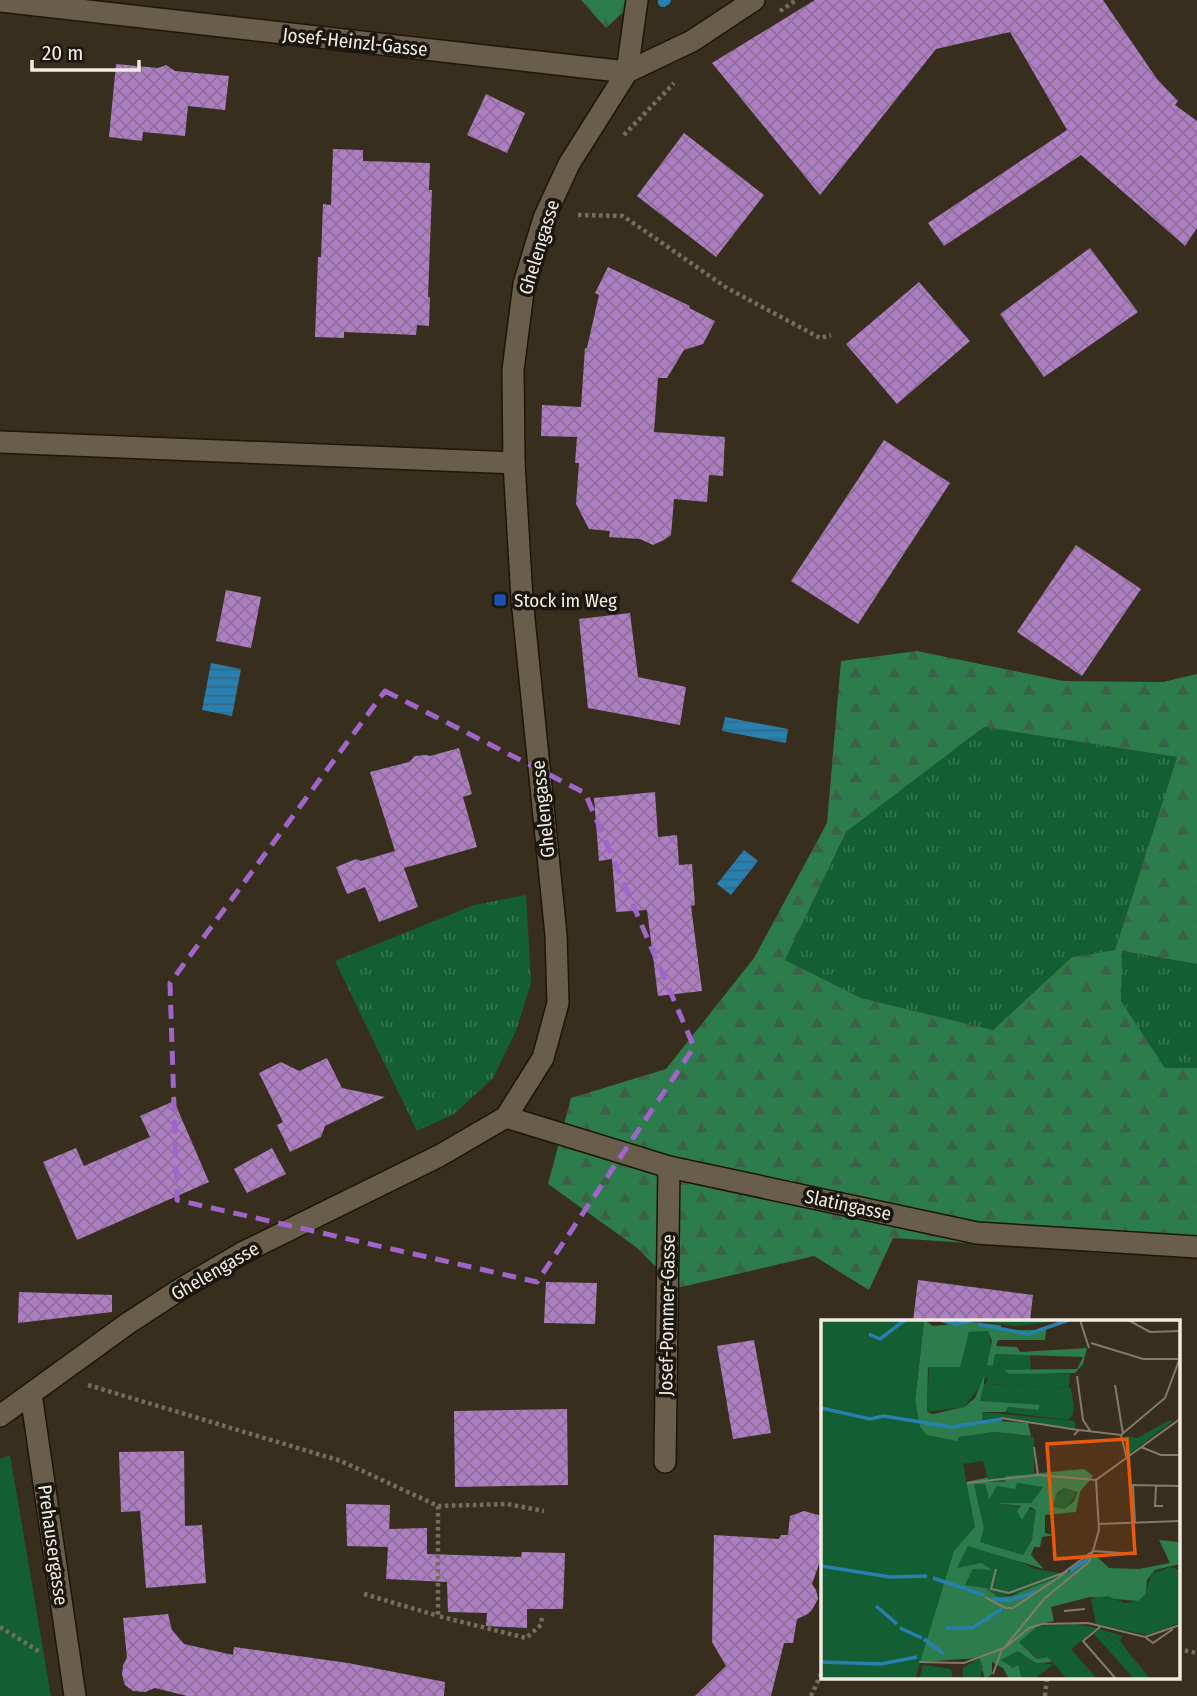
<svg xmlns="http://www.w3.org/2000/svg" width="1197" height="1696" font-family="'Fira Sans Condensed',sans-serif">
	<defs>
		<pattern id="grass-tufts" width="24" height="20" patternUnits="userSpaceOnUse" patternTransform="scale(1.75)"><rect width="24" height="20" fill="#135e33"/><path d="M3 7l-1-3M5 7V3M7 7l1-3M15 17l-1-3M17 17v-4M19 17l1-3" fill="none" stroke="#367550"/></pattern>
		<pattern id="forest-firs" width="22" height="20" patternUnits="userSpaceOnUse" patternTransform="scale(1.75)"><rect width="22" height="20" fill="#2d7c4b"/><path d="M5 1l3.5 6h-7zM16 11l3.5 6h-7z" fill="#3b6148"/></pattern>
		<pattern id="water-rules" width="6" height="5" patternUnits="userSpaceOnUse" patternTransform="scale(1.75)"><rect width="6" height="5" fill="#2880b0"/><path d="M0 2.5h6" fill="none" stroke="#356985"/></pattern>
		<pattern id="building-cross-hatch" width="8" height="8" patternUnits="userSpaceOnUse" patternTransform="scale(1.75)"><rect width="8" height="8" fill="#ad7fc2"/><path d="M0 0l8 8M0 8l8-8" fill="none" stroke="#8f6e9c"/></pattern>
	</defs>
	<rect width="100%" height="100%" fill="#382e1d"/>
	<g fill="url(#grass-tufts)">
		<polygon points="984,727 1177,757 1115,950 1072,957 993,1030 861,998 785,960 846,832"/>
		<polygon points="526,895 531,983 516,1031 493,1078 454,1114 417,1131 335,961 474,905"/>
		<polygon points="1121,951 1197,964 1197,1068 1165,1068 1121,1001"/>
	</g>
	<g fill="url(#forest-firs)" fill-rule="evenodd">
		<polygon points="581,0 636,0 606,28"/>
		<path d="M 917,651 L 1063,681 L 1163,682 L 1197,674 L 1197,964 L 1122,951 L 1121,1001 L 1165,1068 L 1197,1068 L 1197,1258 L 893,1238 L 869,1290 L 814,1256 L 677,1288 L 636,1247 L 548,1184 L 571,1098 L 666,1069 L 754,958 L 827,823 L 841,661 ZM 984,727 L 1177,757 L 1115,950 L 1072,957 L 993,1030 L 861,998 L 785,960 L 846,832 Z"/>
	</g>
	<polygon fill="#135e33" points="10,1455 51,1696 0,1696 0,1459"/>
	<g fill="url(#water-rules)">
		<polygon points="211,663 241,669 232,716 202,710"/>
		<polygon points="725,717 788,729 786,743 722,731"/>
		<polygon points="744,850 758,861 731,895 717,884"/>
	</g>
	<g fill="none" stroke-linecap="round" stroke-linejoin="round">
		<polyline stroke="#2880b0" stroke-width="10" points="663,2 666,0"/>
	</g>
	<g fill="url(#building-cross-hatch)">
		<polygon points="815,0 1103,0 1157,79 1178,101 1175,105 1197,121 1197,228 1185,246 1081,155 944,246 928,223 1067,130 1010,32 936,49 820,195 712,63"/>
		<polygon points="116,64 158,68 166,65 175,71 229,76 225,110 188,106 185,136 143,132 142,141 109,137"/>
		<polygon points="486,94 525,113 507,153 467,135"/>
		<polygon points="684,133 764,195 716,257 637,196"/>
		<polygon points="333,149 363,150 363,161 430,163 429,190 432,190 428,297 430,297 429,326 417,325 416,335 344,332 344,338 315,337 318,257 321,257 323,204 331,205"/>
		<polygon points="1090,248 1138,312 1044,377 1000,314"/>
		<polygon points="608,267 690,306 689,308 715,321 703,344 684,350 667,378 658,378 654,432 725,437 723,476 709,475 707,502 674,499 671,535 664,540 653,545 640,539 609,537 610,531 589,529 576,504 579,463 575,463 577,437 541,436 542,405 581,407 585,348 587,348 599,295 595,293"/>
		<polygon points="919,282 970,341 897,404 846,344"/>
		<polygon points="884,440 950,483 858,624 791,581"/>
		<polygon points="1076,545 1141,589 1082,676 1017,632"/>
		<polygon points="226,590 261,597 251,648 216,641"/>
		<polygon points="630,613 638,677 686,687 680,725 588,708 579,619"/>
		<polygon points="459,748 472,794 463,797 477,847 404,868 418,907 379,922 365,887 347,894 336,867 356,859 361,861 395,851 370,772 409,762 415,756 426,755 430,756"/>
		<polygon points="655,792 658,837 677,835 679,865 692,864 695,905 691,906 702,991 658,996 647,910 616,912 612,859 599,861 594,798"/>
		<polygon points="327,1058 342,1088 385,1097 325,1126 321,1137 290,1152 277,1125 283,1122 259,1073 281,1062 299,1071"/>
		<polygon points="174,1101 209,1182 77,1240 43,1162 76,1148 84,1166 150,1137 140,1116"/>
		<polygon points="272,1148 286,1174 247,1193 234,1169"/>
		<polygon points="918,1280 1033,1295 1030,1321 913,1321"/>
		<polygon points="546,1282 597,1283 595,1324 544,1323"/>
		<polygon points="19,1292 112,1295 112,1312 18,1323"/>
		<polygon points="754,1340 771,1433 733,1439 717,1346"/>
		<polygon points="567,1409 568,1485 455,1487 454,1411"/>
		<polygon points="184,1451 185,1526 202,1525 206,1583 146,1588 140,1511 121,1512 119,1452"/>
		<polygon points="346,1504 390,1505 389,1536 389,1529 427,1528 427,1554 521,1557 522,1552 565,1553 563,1609 527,1609 527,1628 486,1626 487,1613 448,1612 447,1582 386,1579 388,1547 347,1546"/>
		<polygon points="804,1511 822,1516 822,1555 812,1584 816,1590 818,1599 812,1610 808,1614 797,1619 793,1643 784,1643 771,1696 695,1696 726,1666 712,1642 714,1535 779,1539 781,1535 788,1535 790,1516"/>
		<polygon points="168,1614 172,1630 184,1644 233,1655 234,1647 348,1663 445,1682 444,1696 187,1696 155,1688 145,1692 133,1691 125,1685 122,1675 123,1665 127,1658 123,1618"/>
	</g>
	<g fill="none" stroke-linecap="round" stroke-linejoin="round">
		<defs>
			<g id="street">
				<polyline points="0,1 627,72"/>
				<polyline points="627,72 637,0"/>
				<polyline points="0,442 514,463"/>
				<polyline points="506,1117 669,1167 977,1233 1197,1247"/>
				<polyline points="31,1394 75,1696"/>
				<polyline points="0,1416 127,1324 179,1290 242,1253 439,1156 506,1117 543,1058 558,1003 556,935 522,599 514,463 513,370 524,284 544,218 569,164 627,72 692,41 754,0"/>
				<polyline points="665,1462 669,1167"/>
			</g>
		</defs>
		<use href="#street" stroke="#1f1606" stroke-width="24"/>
		<g stroke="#766d5e" stroke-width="4.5" stroke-dasharray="3.5 3.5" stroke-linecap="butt">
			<polyline points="780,11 796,0"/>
			<polyline points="624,135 674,83"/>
			<polyline points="578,215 623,216 727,288 820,338 831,335"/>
			<polyline points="88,1385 341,1461 438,1506 507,1504 544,1511"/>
			<polyline points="438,1506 438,1616 526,1638 541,1625 542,1616"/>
			<polyline points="364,1594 438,1616"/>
			<polyline points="0,1627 40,1652"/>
			<polyline points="1178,1649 1197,1653"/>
			<polyline points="811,1696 822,1672"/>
			<polyline points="1045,1696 1047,1677"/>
		</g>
		<use href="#street" stroke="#695e4c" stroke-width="21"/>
	</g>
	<path fill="none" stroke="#9f65c9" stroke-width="5" stroke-dasharray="14 9" stroke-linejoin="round" d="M 385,691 L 585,793 L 694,1047 L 537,1282 L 177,1200 L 170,983 Z"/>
	<rect fill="#1a4fb4" stroke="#1b1710" stroke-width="2.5" x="493" y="593" width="14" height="14" rx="3.5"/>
	<g text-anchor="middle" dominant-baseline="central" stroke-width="7" stroke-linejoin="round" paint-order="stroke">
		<g font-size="19" fill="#f2ebe1" stroke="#1b1710">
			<text transform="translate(355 42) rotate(6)">Josef-Heinzl-Gasse</text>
			<text transform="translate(539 247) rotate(-73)">Ghelengasse</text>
			<text transform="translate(543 809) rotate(-96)">Ghelengasse</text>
			<text transform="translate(848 1205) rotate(12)">Slatingasse</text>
			<text transform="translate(215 1271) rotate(-30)">Ghelengasse</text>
			<text transform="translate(667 1315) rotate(-89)">Josef-Pommer-Gasse</text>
			<text transform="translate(53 1545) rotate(82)">Prehausergasse</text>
		</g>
		<g font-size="19" fill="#f2ebe1" stroke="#1b1710" text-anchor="start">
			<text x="514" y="600">Stock im Weg</text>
		</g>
	</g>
	<g transform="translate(821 1320)">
		<rect width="359" height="359" fill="#382e1d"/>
		<path d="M 168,11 L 172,46 L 173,34 L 209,35 L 210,50 L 185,50 L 188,53 L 249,54 L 248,68 L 165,64 L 167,56 L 143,87 L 106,92 L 108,45 L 138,47 L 148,12 ZM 219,83 L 253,87 L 252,95 L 247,100 L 184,92 L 187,87 L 218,90 ZM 195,163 L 222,167 L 210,183 L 174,183 L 216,190 L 211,220 L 202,235 L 158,222 L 163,208 L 153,164 L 164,164 L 168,178 L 176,165 L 194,169 ZM 226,167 L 238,174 L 243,168 L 257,172 L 245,189 L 231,188 L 234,174 L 225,185 L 217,183 ZM 147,226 L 183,234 L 214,249 L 245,254 L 205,271 L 177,277 L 165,268 L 144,266 L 152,249 L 160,247 L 135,249 ZM 279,309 L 302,316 L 298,320 L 329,359 L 319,359 L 313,340 ZM 197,331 L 226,344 L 233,344 L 213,359 L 201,359 L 197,346 L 192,349 L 180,340 Z" fill="#135e33"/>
		<path d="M 0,0 L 87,73 L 98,106 L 94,80 L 103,0 L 112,6 L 149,2 L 180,5 L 180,10 L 225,10 L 224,20 L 177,20 L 175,26 L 196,27 L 199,32 L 266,28 L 262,44 L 254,53 L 188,54 L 184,50 L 256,49 L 262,37 L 174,34 L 172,46 L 166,45 L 171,21 L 167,11 L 148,12 L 139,47 L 107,47 L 106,92 L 112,94 L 143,87 L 154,78 L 163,56 L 163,64 L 177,80 L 219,83 L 218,90 L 187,87 L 184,92 L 161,92 L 161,100 L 207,103 L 210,116 L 173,112 L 138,118 L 145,162 L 168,157 L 184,162 L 184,156 L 263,149 L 272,156 L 259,172 L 255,192 L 224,195 L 224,213 L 234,215 L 221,217 L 219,227 L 213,227 L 210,235 L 223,249 L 147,226 L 136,248 L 160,243 L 172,250 L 152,249 L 144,265 L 165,268 L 177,277 L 190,276 L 245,254 L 273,234 L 288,248 L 318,249 L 349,243 L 338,220 L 359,222 L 359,244 L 334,250 L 326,260 L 325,275 L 317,281 L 269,277 L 230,287 L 233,301 L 219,304 L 199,323 L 216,339 L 227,337 L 231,342 L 215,343 L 197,331 L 180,340 L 192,348 L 197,345 L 201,359 L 187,357 L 182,348 L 171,342 L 171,354 L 164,359 L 158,338 L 98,342 L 94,359 L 0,359 ZM 196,163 L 222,167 L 210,183 L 173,183 L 200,186 L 196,191 L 201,200 L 209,187 L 215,190 L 211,220 L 202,235 L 159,222 L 163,208 L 153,164 L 164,164 L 168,179 L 176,166 L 194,169 ZM 243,168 L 257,172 L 253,181 L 244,189 L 232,187 L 235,174 Z" fill="#2d7c4b" fill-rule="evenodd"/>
		<path d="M 349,247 L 359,250 L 359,303 L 326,315 L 275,304 L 270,279 L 286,276 L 304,283 L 317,281 L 324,275 L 330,254 Z" fill="#135e33"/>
		<path d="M 0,0 L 103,0 L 94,80 L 99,107 L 106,115 L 137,121 L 137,117 L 173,112 L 213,117 L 213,154 L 184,156 L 184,162 L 168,162 L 162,141 L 143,144 L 140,134 L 154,207 L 133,231 L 94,359 L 0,359 ZM 150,0 L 247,0 L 194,6 ZM 163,64 L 250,68 L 253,87 L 159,81 ZM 161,92 L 254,101 L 254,109 L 179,98 L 161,100 ZM 349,100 L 351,102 L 307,135 L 304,116 L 316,118 ZM 254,304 L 276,308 L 250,329 L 276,359 L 246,359 L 227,337 L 217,339 L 198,322 L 217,306 ZM 279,309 L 313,340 L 319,359 L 313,359 L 273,314 ZM 158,338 L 162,347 L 159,359 L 142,359 L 142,348 ZM 102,345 L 130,349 L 132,359 L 98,359 Z" fill="#135e33"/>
		<path fill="none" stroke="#2880b0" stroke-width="3.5" d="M 119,0 L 135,4 L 150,1M 157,4 L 207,14 L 248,0M 48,14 L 59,19 L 84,0M 0,88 L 49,99 L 63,96 L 130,107 L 181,99M 0,246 L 69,257 L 106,256M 249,251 L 268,238M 112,258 L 163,275M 171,279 L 189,280 L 215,272M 55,286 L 76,304M 79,308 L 101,318M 125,308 L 151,308 L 181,289M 103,319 L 123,334M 0,342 L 60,344 L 96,337"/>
		<path fill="none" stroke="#827a6b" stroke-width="2" d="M 259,0 L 268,28M 307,0 L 329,12 L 359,11M 270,23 L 322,39 L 357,39M 256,56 L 262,100 L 270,112M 294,65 L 302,114M 180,98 L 257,110M 253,115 L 258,110 L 300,115 L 344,78 L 359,38M 300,115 L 306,139M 213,127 L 217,155M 320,127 L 340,135 L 359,135M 146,163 L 217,155 L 275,160M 335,166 L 334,186 L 342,186M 314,203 L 312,165 L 359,166M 277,204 L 359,201M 272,231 L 316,234M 175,249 L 170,269 L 188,273 L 242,253 L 272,231 L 278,210 L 275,160 L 359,99M 164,277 L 184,288 L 192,288 L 247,251M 243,291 L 264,289M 279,307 L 262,321 L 295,359M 324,317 L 332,323 L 352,309M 185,327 L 208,308 L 221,304 L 267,303 L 324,317 L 359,305M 98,342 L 143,343 L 183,328 L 223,279 L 268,242 L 272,231M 172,354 L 181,329"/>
		<path fill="#e8590c" fill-opacity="0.15" stroke="#e8590c" stroke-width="3.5" d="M 306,119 L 314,233 L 234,239 L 226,124 Z"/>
		<rect width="359" height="359" fill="none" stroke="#f2ebe1" stroke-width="3.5"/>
	</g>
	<path d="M32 60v10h107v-10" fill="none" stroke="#f2ebe1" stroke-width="3.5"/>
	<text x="42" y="60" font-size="21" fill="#f2ebe1" stroke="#1b1710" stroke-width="5" paint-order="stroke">20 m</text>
</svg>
